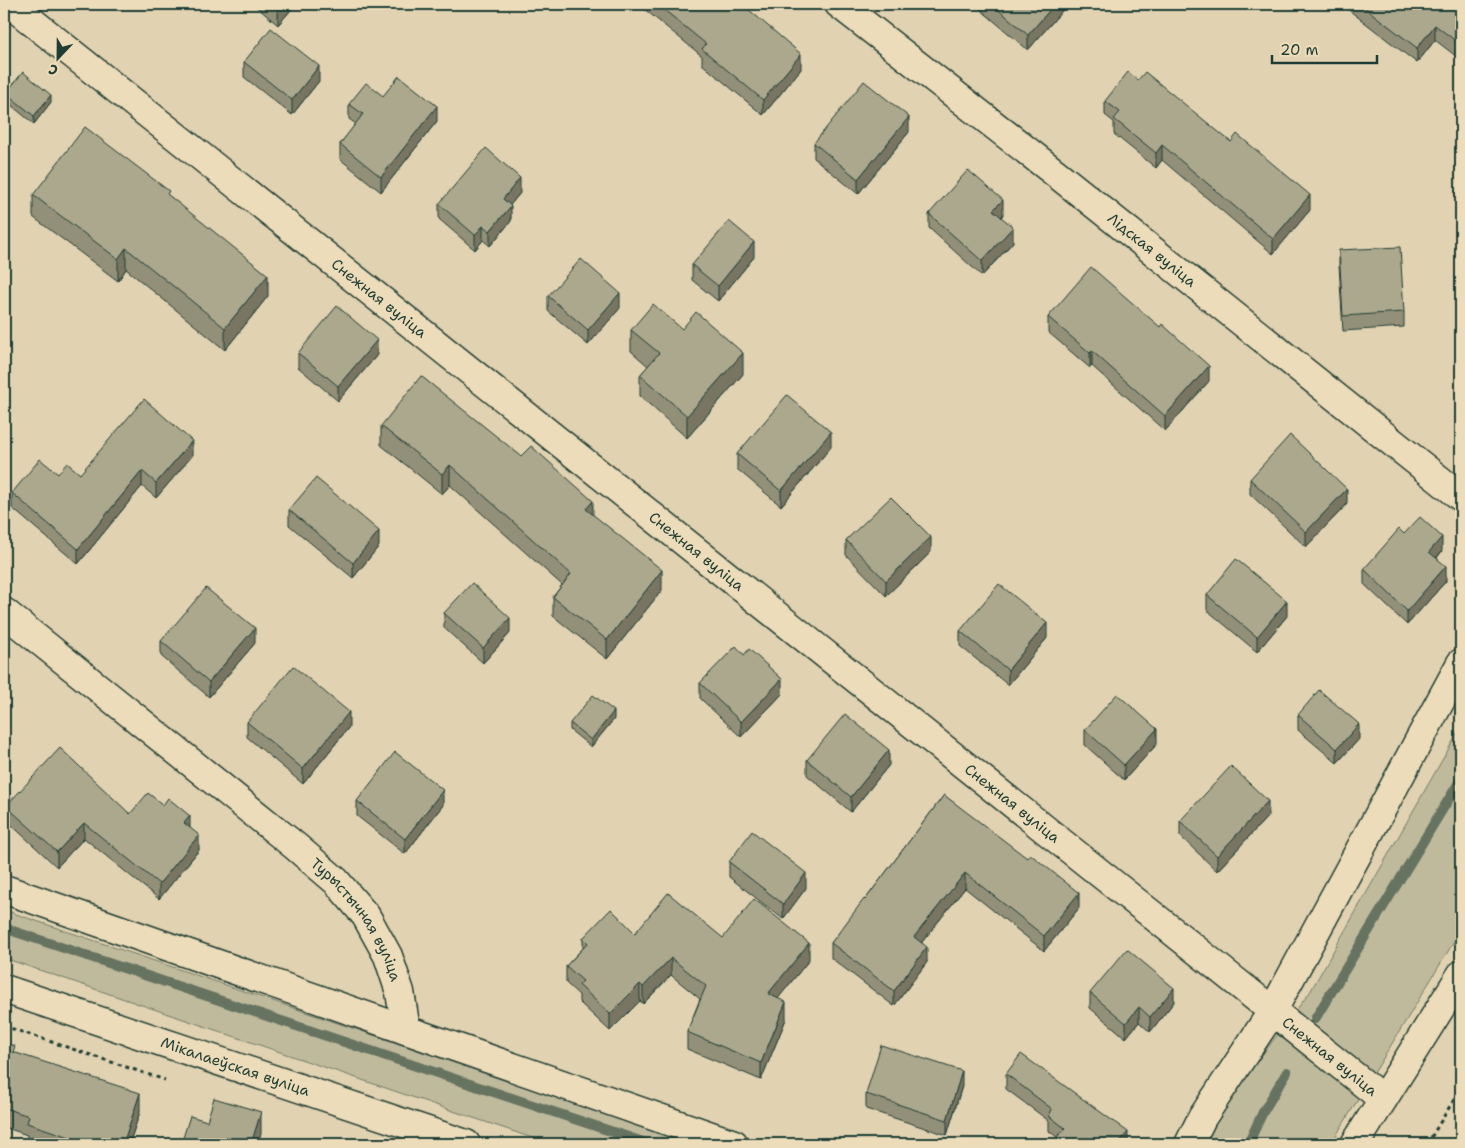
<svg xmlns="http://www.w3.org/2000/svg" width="1465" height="1148" font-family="'Shantell Sans',sans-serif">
	<rect width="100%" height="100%" fill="#e1d2b1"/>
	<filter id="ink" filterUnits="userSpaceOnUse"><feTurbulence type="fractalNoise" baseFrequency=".02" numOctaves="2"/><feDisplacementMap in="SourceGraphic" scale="10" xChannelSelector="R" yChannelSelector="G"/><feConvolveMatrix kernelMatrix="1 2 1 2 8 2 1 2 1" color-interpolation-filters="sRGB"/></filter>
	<g filter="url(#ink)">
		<g fill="#c0ba9c" stroke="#707c68">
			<polygon points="1461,727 1461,930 1331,1144 1202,1144 1214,1118 1310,992"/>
			<polygon points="4,910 695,1144 550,1144 4,958"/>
		</g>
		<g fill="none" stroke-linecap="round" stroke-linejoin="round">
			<g stroke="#657361" stroke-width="10">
				<polyline points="4,928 649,1144"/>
				<polyline points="1315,1019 1461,779"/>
				<polyline points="1248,1144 1263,1112 1287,1072"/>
			</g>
			<defs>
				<g id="minor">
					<path id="s1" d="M 10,4 L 1383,1099"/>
					<path id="s2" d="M 839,4 L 1058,175 L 1461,497"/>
					<path id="s3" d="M 4,612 L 295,846 L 336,881 L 366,916 L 388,956 L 400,992 L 406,1030 L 734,1144"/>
					<polyline points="4,889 406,1030"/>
					<path id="s4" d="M 4,989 L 466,1144"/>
					<polyline points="1189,1144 1202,1118 1272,1012 1461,663"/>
					<polyline points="1355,1144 1461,975"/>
				</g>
			</defs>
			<use href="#minor" stroke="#1f3d34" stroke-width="31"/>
			<g stroke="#1f3d34" stroke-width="3" stroke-dasharray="4 4" stroke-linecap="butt">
				<polyline points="4,1026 165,1080"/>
				<polyline points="1427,1144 1461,1088"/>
			</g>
			<use href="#minor" stroke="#eddcb9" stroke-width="28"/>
		</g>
		<g fill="#939079" stroke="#1f3d34">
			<polygon points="188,4 197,4 194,8"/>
			<polygon points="253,4 296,4 278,25"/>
			<polygon points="643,4 742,4 801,69 763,115 702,64 702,56 643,8"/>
			<polygon points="974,4 1068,4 1028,50"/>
			<polygon points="1341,4 1461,4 1461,60 1435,40 1417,63"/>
			<polygon points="244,62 319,81 292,115 244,77"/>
			<polygon points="1138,80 1231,142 1310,210 1273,254 1162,160 1156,168 1114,134 1114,122 1105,115 1105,101"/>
			<polygon points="6,93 51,102 34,124 6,101"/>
			<polygon points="383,96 437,121 381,192 340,159 340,144 356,124 349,119 349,104"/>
			<polygon points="909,132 858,194 814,158 814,143"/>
			<polygon points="520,193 510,205 511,221 490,246 483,240 475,250 439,219 439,204"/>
			<polygon points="33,195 169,196 268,296 225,350 126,269 118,281 33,217"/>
			<polygon points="929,214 1003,215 1001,217 1013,242 982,276 929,228"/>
			<polygon points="1339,250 1404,312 1404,327 1343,331 1339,265"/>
			<polygon points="754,257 718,301 692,280 692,265"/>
			<polygon points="548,296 620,308 588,345 548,311"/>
			<polygon points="1048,317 1209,381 1165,431 1092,366 1090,368 1048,332"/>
			<polygon points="682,329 743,374 687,438 640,396 640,375 648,366 631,351 631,330"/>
			<polygon points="298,353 377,355 338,401 298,367"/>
			<polygon points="381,426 593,515 662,590 607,659 553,616 553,597 562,585 450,485 442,494 381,445"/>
			<polygon points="831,447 781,506 737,469 737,454"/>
			<polygon points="192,456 156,498 142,486 78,564 12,508 12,493 58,474 80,474"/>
			<polygon points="1250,479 1347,504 1306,547 1250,494"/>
			<polygon points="289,510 379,546 353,578 289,525"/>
			<polygon points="1404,534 1442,551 1437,558 1446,581 1407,625 1364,584 1364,569"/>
			<polygon points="846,540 931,552 886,596 846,555"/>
			<polygon points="1207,595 1287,616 1257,652 1207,610"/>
			<polygon points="444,613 510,633 483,663 444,628"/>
			<polygon points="960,631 1047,638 1008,685 960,646"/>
			<polygon points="161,641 255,643 209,697 161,656"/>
			<polygon points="744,655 782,694 741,737 700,698 700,683"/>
			<polygon points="1298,715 1359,739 1337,763 1298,730"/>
			<polygon points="614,719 591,747 570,730 570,723"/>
			<polygon points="247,722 349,727 303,784 247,737"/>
			<polygon points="1085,730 1157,744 1124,780 1085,745"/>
			<polygon points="807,760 889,765 851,812 807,775"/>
			<polygon points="944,795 1079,908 1044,951 965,888 922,942 927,962 894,1006 831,958 831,943 865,900"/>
			<polygon points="357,801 443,805 405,854 357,816"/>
			<polygon points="6,806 130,814 190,828 199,850 159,899 84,838 57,867 6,820"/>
			<polygon points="1268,816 1217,871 1180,836 1180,821"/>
			<polygon points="729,862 806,888 783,919 729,877"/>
			<polygon points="635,933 723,938 809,960 778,998 786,1019 761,1080 687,1049 687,1032 700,999 671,975 643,1004 640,1001 610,1031 579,1002 579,995 566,983 566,966 583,948 583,938"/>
			<polygon points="1090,993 1174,1002 1150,1032 1139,1022 1126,1038 1090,1008"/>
			<polygon points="4,1043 15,1053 140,1112 129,1144 34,1144 27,1142 27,1135 4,1127"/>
			<polygon points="1006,1074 1128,1144 1057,1137 1049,1131 1049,1121 1006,1089"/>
			<polygon points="962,1086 947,1135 866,1109 866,1094"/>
		</g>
		<g fill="#787663" stroke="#1f3d34">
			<polygon points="284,4 296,4 278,25 278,10"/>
			<polygon points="1055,4 1068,4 1028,50 1028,35"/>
			<polygon points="1435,25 1435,40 1417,63 1417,48"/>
			<polygon points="801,54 801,69 763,115 763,100"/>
			<polygon points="319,66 319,81 292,115 292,100"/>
			<polygon points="51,95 51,102 34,124 34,116"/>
			<polygon points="437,106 437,121 381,192 381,177"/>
			<polygon points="909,117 909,132 858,194 858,179"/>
			<polygon points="1162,145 1162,160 1156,168 1156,153"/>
			<polygon points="520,178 520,193 503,214 503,199"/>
			<polygon points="1310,195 1310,210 1273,254 1273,239"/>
			<polygon points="1003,200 1003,215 993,225 993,210"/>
			<polygon points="511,206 511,221 490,246 490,231"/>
			<polygon points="483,226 483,240 475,250 475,235"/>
			<polygon points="1013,227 1013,242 982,276 982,261"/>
			<polygon points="754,242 754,257 718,301 718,286"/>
			<polygon points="126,248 126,269 118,281 118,259"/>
			<polygon points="268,275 268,296 225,350 225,328"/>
			<polygon points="620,293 620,308 588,345 588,330"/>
			<polygon points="377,340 377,355 338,401 338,386"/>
			<polygon points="1092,351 1092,366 1090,368 1090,353"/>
			<polygon points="743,353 743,374 687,438 687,416"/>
			<polygon points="1209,366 1209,381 1165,431 1165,416"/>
			<polygon points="831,432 831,447 781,506 781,491"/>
			<polygon points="192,441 192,456 156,498 156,483"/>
			<polygon points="450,465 450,485 442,494 442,474"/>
			<polygon points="142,471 142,486 78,564 78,549"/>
			<polygon points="1347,489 1347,504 1306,547 1306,532"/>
			<polygon points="593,501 593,520 586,509"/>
			<polygon points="379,531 379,546 353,578 353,563"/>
			<polygon points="931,537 931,552 886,596 886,581"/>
			<polygon points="1442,537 1442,551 1429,566 1429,552"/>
			<polygon points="1446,566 1446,581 1407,625 1407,611"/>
			<polygon points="662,570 662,590 607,659 607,640"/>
			<polygon points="1287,601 1287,616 1257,652 1257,637"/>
			<polygon points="510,618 510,633 483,663 483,648"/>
			<polygon points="1047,623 1047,638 1008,685 1008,670"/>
			<polygon points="255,628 255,643 209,697 209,682"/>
			<polygon points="782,679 782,694 741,737 741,722"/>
			<polygon points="614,711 614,719 591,747 591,740"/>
			<polygon points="349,712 349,727 303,784 303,769"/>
			<polygon points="1359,724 1359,739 1337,763 1337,749"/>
			<polygon points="1157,729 1157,744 1124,780 1124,765"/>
			<polygon points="889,750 889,765 851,812 851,797"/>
			<polygon points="443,790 443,805 405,854 405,839"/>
			<polygon points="1268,801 1268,816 1217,871 1217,856"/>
			<polygon points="190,816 190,831 184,823"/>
			<polygon points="84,823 84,838 57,867 57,852"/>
			<polygon points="199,835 199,850 159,899 159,884"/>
			<polygon points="806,873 806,888 783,919 783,904"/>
			<polygon points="965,873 965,888 914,952 914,937"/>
			<polygon points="1079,893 1079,908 1044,951 1044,936"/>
			<polygon points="809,943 809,960 768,1011 768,994"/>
			<polygon points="927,947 927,962 894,1006 894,991"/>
			<polygon points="671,958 671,975 643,1004 643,987"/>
			<polygon points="640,984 640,1001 610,1031 610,1014"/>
			<polygon points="1174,988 1174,1002 1150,1032 1150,1017"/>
			<polygon points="786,1002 786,1019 761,1080 761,1063"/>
			<polygon points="1139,1007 1139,1022 1126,1038 1126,1023"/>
			<polygon points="962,1071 962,1086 947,1135 947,1120"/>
			<polygon points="140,1093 140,1112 129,1144 123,1144"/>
			<polygon points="261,1112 261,1134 258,1144 251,1144"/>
			<polygon points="1128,1132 1128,1144 1118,1144"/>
		</g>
		<g fill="#aba88d" stroke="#1f3d34">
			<polygon points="271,4 284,4 278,10"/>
			<polygon points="657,4 742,4 801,54 763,100 702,49 706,44"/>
			<polygon points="992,4 1055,4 1028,35"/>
			<polygon points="1360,4 1461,4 1461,45 1435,25 1417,48"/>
			<polygon points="271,28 319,66 292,100 244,62"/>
			<polygon points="23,72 51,95 34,116 6,93"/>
			<polygon points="1128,72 1138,80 1145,72 1231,142 1237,134 1310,195 1273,239 1162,145 1156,153 1114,119 1120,112 1105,101"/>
			<polygon points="399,76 437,106 381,177 340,144 363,114 349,104 366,83 383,96"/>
			<polygon points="864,81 909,117 858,179 814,143"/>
			<polygon points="85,127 169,191 167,194 268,275 225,328 126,248 118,259 33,195"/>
			<polygon points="486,148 520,178 503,199 511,206 490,231 483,226 475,235 439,204"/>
			<polygon points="968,170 1003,200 993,210 1013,227 982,261 929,214"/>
			<polygon points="729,221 754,242 718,286 692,265"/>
			<polygon points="1400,247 1404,312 1343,316 1339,250"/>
			<polygon points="581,259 620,293 588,330 548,296"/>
			<polygon points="1091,267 1160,327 1162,324 1209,366 1165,416 1092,351 1090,353 1048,317"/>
			<polygon points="653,304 682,329 696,312 743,353 687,416 640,375 659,353 631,330"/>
			<polygon points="337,306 377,340 338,386 298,353"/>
			<polygon points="421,376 521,456 531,446 593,501 586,509 662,570 607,640 553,597 571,574 450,465 442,474 381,426"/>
			<polygon points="787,395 831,432 781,491 737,454"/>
			<polygon points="144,399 192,441 156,483 142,471 78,549 12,493 40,459 58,474 67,463 80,474"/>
			<polygon points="1290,435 1347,489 1306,532 1250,479"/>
			<polygon points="316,478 379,531 353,563 289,510"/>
			<polygon points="891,497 931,537 886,581 846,540"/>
			<polygon points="1420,517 1442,537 1429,552 1446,566 1407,611 1364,569 1399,529 1404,534"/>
			<polygon points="1236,559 1287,601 1257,637 1207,595"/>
			<polygon points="472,583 510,618 483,648 444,613"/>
			<polygon points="999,584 1047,623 1008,670 960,631"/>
			<polygon points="206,588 255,628 209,682 161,641"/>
			<polygon points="736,646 744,655 749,649 782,679 741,722 700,683"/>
			<polygon points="293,666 349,712 303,769 247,722"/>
			<polygon points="1319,690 1359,724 1337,749 1298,715"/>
			<polygon points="1117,694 1157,729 1124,765 1085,730"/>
			<polygon points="593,695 614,711 591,740 570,723"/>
			<polygon points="845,714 889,750 851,797 807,760"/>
			<polygon points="60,748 130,814 148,793 163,805 168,798 190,816 184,823 199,835 159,884 84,823 57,852 6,806"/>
			<polygon points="395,752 443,790 405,839 357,801"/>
			<polygon points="1231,766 1268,801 1217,856 1180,821"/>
			<polygon points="944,795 1027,858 1030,854 1079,893 1044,936 965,873 914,937 927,947 894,991 831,943 864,899 865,900"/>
			<polygon points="752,831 806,873 783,904 729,862"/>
			<polygon points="668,893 723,938 754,899 809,943 768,994 786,1002 761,1063 687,1032 706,986 671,958 643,987 640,984 610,1014 579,985 583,981 566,966 588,943 583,938 611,909 635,933"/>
			<polygon points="1127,949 1174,988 1150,1017 1139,1007 1126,1023 1090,993"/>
			<polygon points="4,1043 15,1046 13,1052 140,1093 123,1144 81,1144 82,1141 27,1123 29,1116 4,1108"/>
			<polygon points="881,1045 962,1071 947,1120 866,1094"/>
			<polygon points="1021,1054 1128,1132 1118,1144 1051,1144 1065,1128 1049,1116 1052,1109 1006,1074"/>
			<polygon points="214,1098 261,1112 251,1144 181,1144 190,1116 207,1121"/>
		</g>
	</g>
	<g text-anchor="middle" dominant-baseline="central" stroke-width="4.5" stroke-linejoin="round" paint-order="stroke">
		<g font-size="15" fill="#1f3d34" stroke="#eddcb9">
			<text stroke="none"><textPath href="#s2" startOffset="398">Лідская вуліца</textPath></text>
			<text stroke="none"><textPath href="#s1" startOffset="472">Снежная вуліца</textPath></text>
			<text stroke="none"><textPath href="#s1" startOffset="878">Снежная вуліца</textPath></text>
			<text stroke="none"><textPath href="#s1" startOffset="1282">Снежная вуліца</textPath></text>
			<text stroke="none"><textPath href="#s3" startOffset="471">Турыстычная вуліца</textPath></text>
			<text stroke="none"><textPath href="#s1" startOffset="1688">Снежная вуліца</textPath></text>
			<text stroke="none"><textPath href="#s4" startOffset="244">Мікалаеўская вуліца</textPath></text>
		</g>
	</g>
	<rect width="1465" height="1148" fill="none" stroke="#eddcb9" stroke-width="20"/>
	<rect x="10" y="10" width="1445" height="1128" fill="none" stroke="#1f3d34" stroke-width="2" filter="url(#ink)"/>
	<g transform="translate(58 58) rotate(202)" stroke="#eddcb9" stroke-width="4" paint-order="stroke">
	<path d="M0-4L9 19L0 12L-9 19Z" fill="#1f3d34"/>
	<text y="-8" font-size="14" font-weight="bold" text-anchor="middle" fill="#1f3d34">С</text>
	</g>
	<path d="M1272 55v8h105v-8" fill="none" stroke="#1f3d34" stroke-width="2.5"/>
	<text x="1280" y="55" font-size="15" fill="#1f3d34" stroke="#eddcb9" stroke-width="4" paint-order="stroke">20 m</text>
</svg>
